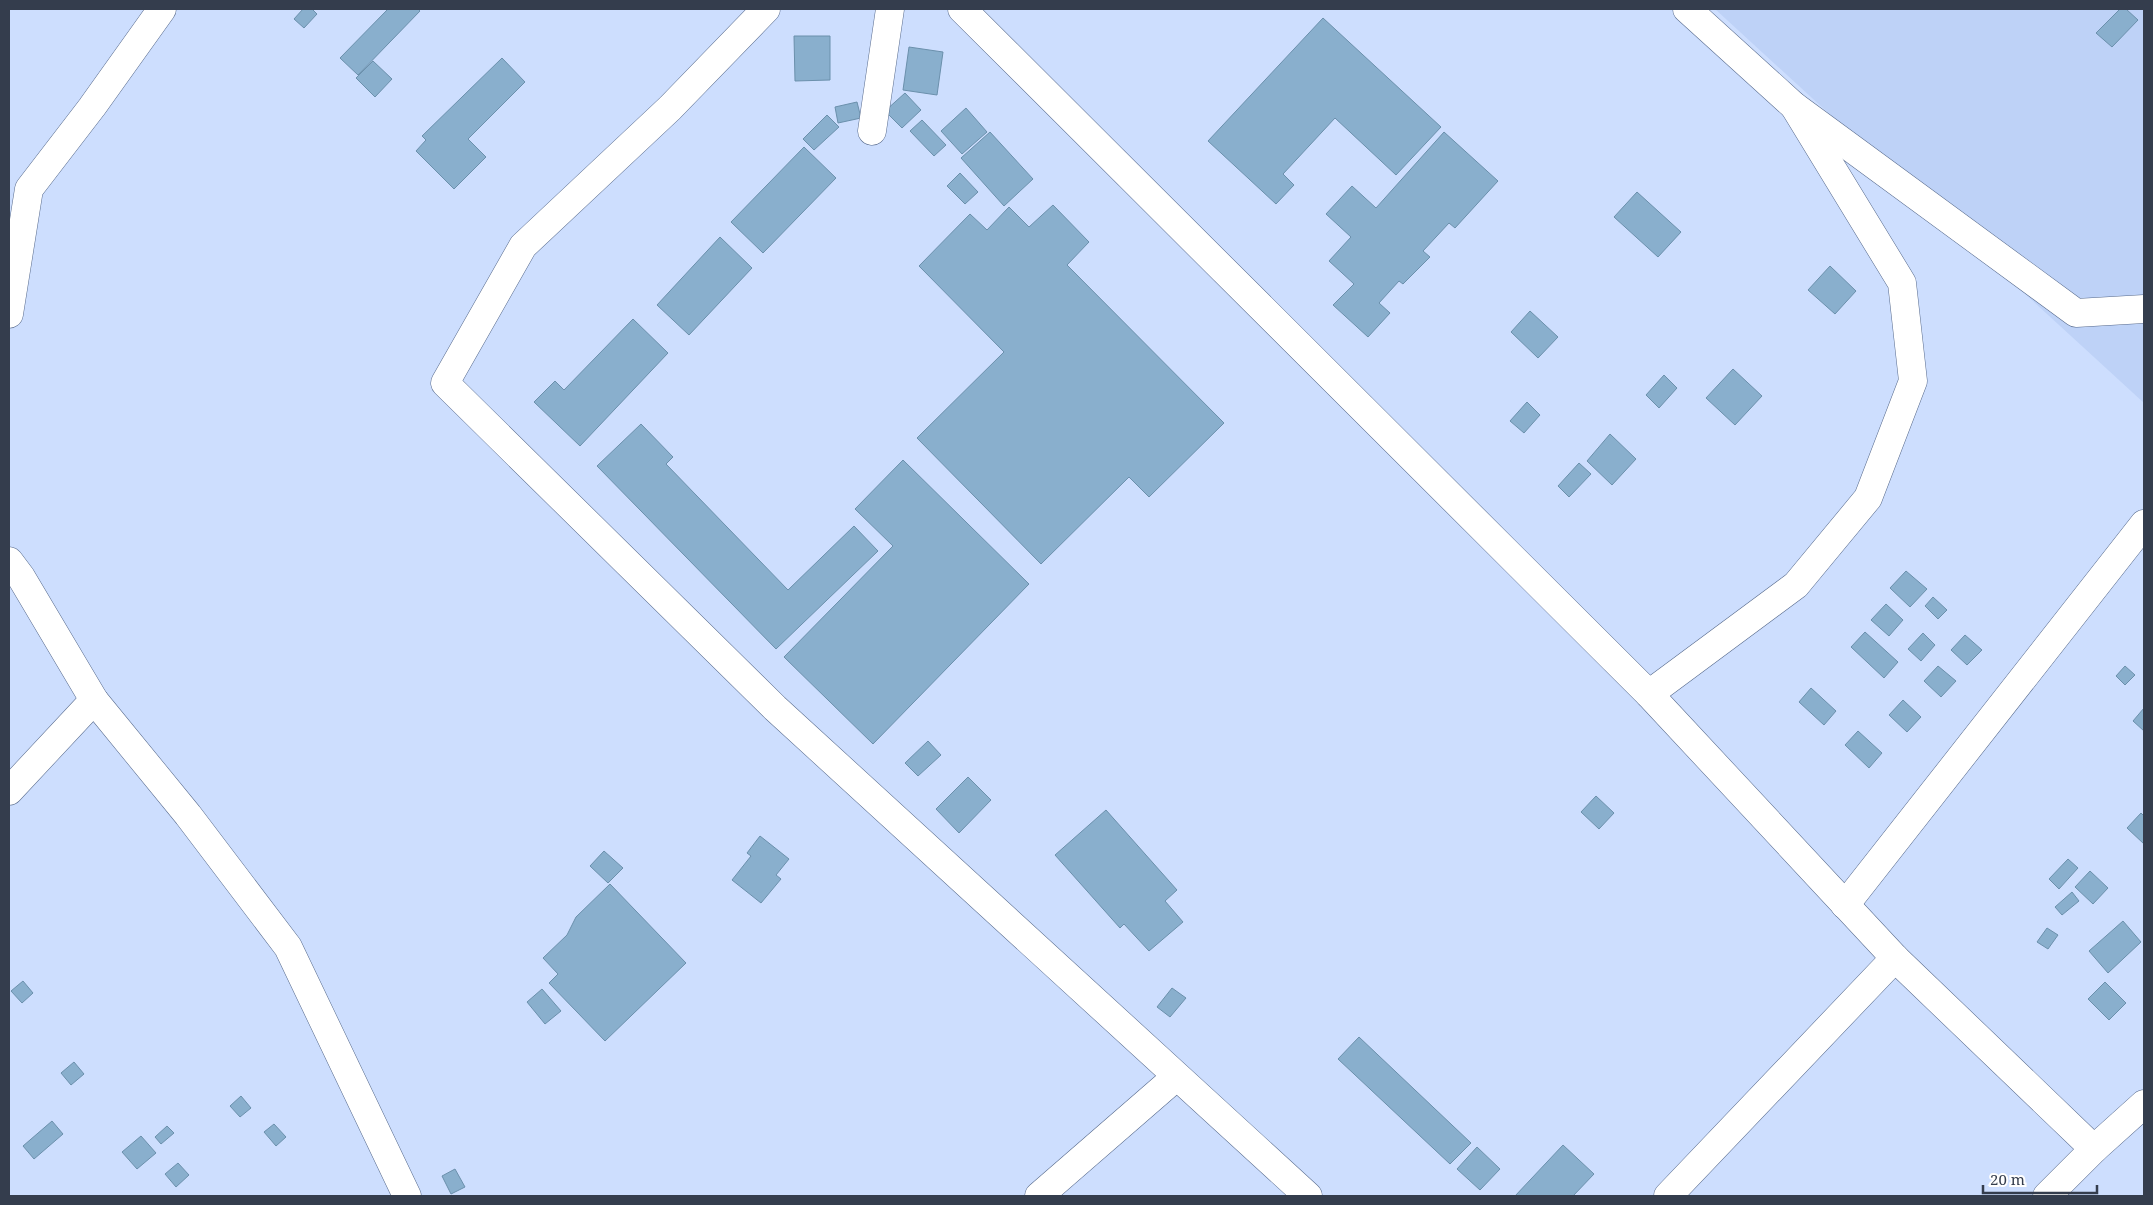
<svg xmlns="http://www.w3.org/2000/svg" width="2153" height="1205" font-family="'Noto Serif',serif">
	<rect width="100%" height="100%" fill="#cddefe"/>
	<polygon fill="#bed2f7" points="1715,9 2144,9 2144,403"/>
	<g fill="#89afcd" stroke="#6b90ac">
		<polygon points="303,9 312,9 317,14 304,28 294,19"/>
		<polygon points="388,9 418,9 420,11 358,75 340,58"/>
		<polygon points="2120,9 2126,9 2138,20 2112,47 2096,33"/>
		<polygon points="1323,18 1441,127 1396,175 1335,118 1283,174 1294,185 1276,204 1208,141"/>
		<polygon points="794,36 830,36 830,80 795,81"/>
		<polygon points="909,47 943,52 937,95 903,90"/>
		<polygon points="502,58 525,82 468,139 486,157 454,189 416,151 426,140 422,136"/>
		<polygon points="373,61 392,79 375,97 356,78"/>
		<polygon points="905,93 921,110 902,128 885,111"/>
		<polygon points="857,102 861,118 838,123 835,107"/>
		<polygon points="966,108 987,132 962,154 941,131"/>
		<polygon points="827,115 839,127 814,150 803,139"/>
		<polygon points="922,120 946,145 934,156 910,131"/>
		<polygon points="990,132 1033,179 1004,206 961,158"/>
		<polygon points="1444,132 1498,181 1455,228 1449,223 1423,251 1430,257 1403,284 1399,281 1379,303 1390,313 1368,337 1333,305 1354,284 1329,261 1351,237 1326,214 1352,186 1376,208"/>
		<polygon points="804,147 836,178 763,253 731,222"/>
		<polygon points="960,173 978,192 965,204 947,186"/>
		<polygon points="1637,192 1681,232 1658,257 1614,217"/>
		<polygon points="1053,205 1089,242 1067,265 1224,423 1149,497 1129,477 1041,564 917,438 1004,352 919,266 970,214 987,230 1009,207 1029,227"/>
		<polygon points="720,237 752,268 689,335 657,305"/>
		<polygon points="1830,266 1856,291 1835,314 1808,290"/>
		<polygon points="1530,311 1558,337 1538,358 1511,332"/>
		<polygon points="633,319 668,353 580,446 534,402 555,381 564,390"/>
		<polygon points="1733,369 1762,396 1735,425 1706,398"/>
		<polygon points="1664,375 1677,388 1659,408 1646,395"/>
		<polygon points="1527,402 1540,415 1524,433 1510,421"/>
		<polygon points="641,424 673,457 666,464 788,590 854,526 878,551 776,649 597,466"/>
		<polygon points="1610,434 1636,459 1612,485 1587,461"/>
		<polygon points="903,460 1029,584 873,744 784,657 893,546 855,509"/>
		<polygon points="1579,463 1591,474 1569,497 1558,486"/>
		<polygon points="1906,571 1927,589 1910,607 1890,588"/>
		<polygon points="1933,597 1947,610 1938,619 1925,606"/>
		<polygon points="1886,604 1903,620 1889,636 1871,620"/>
		<polygon points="1865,632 1898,662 1884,678 1851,647"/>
		<polygon points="1923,633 1935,645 1921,661 1908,649"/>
		<polygon points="1965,635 1982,650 1967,665 1951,650"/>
		<polygon points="1938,666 1956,681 1941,697 1924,681"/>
		<polygon points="2125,666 2135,675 2125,685 2116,676"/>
		<polygon points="1811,688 1836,711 1824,725 1799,702"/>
		<polygon points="1903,700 1921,717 1907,732 1889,715"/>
		<polygon points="2144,708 2144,731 2133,721"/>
		<polygon points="1858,731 1882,753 1869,768 1845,745"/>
		<polygon points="928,741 941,755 918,776 905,763"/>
		<polygon points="968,777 991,800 959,833 936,809"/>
		<polygon points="1596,796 1614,813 1599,829 1581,812"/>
		<polygon points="1106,810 1177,890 1165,901 1183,922 1149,951 1124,924 1120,928 1055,855"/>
		<polygon points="2141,813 2144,816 2144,844 2127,828"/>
		<polygon points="760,836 789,859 776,875 781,879 761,903 732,880 751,856 747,853"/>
		<polygon points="604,851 623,868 608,883 590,866"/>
		<polygon points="2068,859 2078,868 2059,889 2049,879"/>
		<polygon points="2090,871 2108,888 2093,904 2075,887"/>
		<polygon points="610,884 686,963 605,1041 549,983 558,974 543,958 567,935 576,917"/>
		<polygon points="2072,892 2079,901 2062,915 2055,907"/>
		<polygon points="2123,921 2141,942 2108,973 2089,951"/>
		<polygon points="2047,928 2058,935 2048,949 2037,942"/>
		<polygon points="23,981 33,993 22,1003 11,991"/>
		<polygon points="2105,982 2126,1003 2109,1020 2088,999"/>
		<polygon points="1172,988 1186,998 1170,1017 1157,1007"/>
		<polygon points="542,989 561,1011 545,1024 527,1002"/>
		<polygon points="1359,1037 1471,1143 1450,1164 1338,1059"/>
		<polygon points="74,1062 84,1074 71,1085 61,1073"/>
		<polygon points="241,1096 251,1108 240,1117 230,1106"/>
		<polygon points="52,1121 63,1134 34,1159 23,1146"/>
		<polygon points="274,1124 286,1137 276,1146 264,1132"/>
		<polygon points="167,1126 174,1133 161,1144 155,1137"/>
		<polygon points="141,1136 156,1153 137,1169 122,1152"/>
		<polygon points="1563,1145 1594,1174 1573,1196 1515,1196"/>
		<polygon points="1477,1147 1500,1169 1480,1190 1457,1169"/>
		<polygon points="178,1163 189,1175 176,1187 165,1174"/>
		<polygon points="455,1169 465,1187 451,1194 442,1176"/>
	</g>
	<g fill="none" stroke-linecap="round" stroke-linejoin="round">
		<defs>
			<g id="minor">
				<polyline points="766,9 670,108 523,246 445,383 775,708 1308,1196"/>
				<polyline points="962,9 1649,694 1895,958 2094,1149"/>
				<polyline points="1687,9 1794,106 2076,313 2144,309"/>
				<polyline points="872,131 890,9"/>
				<polyline points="9,314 29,189 92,107 162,9"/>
				<polyline points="9,561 21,577 94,700 188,815 288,947 407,1196"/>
				<polyline points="1649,694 1796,585 1868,498 1913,381 1902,283 1794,106"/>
				<polyline points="9,791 94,700"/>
				<polyline points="1845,905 2144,524"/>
				<polyline points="1039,1196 1176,1077"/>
				<polyline points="1668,1196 1895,958"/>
				<polyline points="2047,1196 2094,1149 2144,1104"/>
			</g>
		</defs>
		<use href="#minor" stroke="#576a8c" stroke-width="29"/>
		<use href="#minor" stroke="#fff" stroke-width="28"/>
	</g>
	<rect width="2153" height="1205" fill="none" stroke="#343d4d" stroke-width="20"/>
	<path d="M1983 1185v8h114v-8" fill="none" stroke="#343d4d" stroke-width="2.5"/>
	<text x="1990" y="1185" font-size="15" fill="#343d4d" stroke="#fefefe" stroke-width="4" paint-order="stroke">20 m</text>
</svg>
